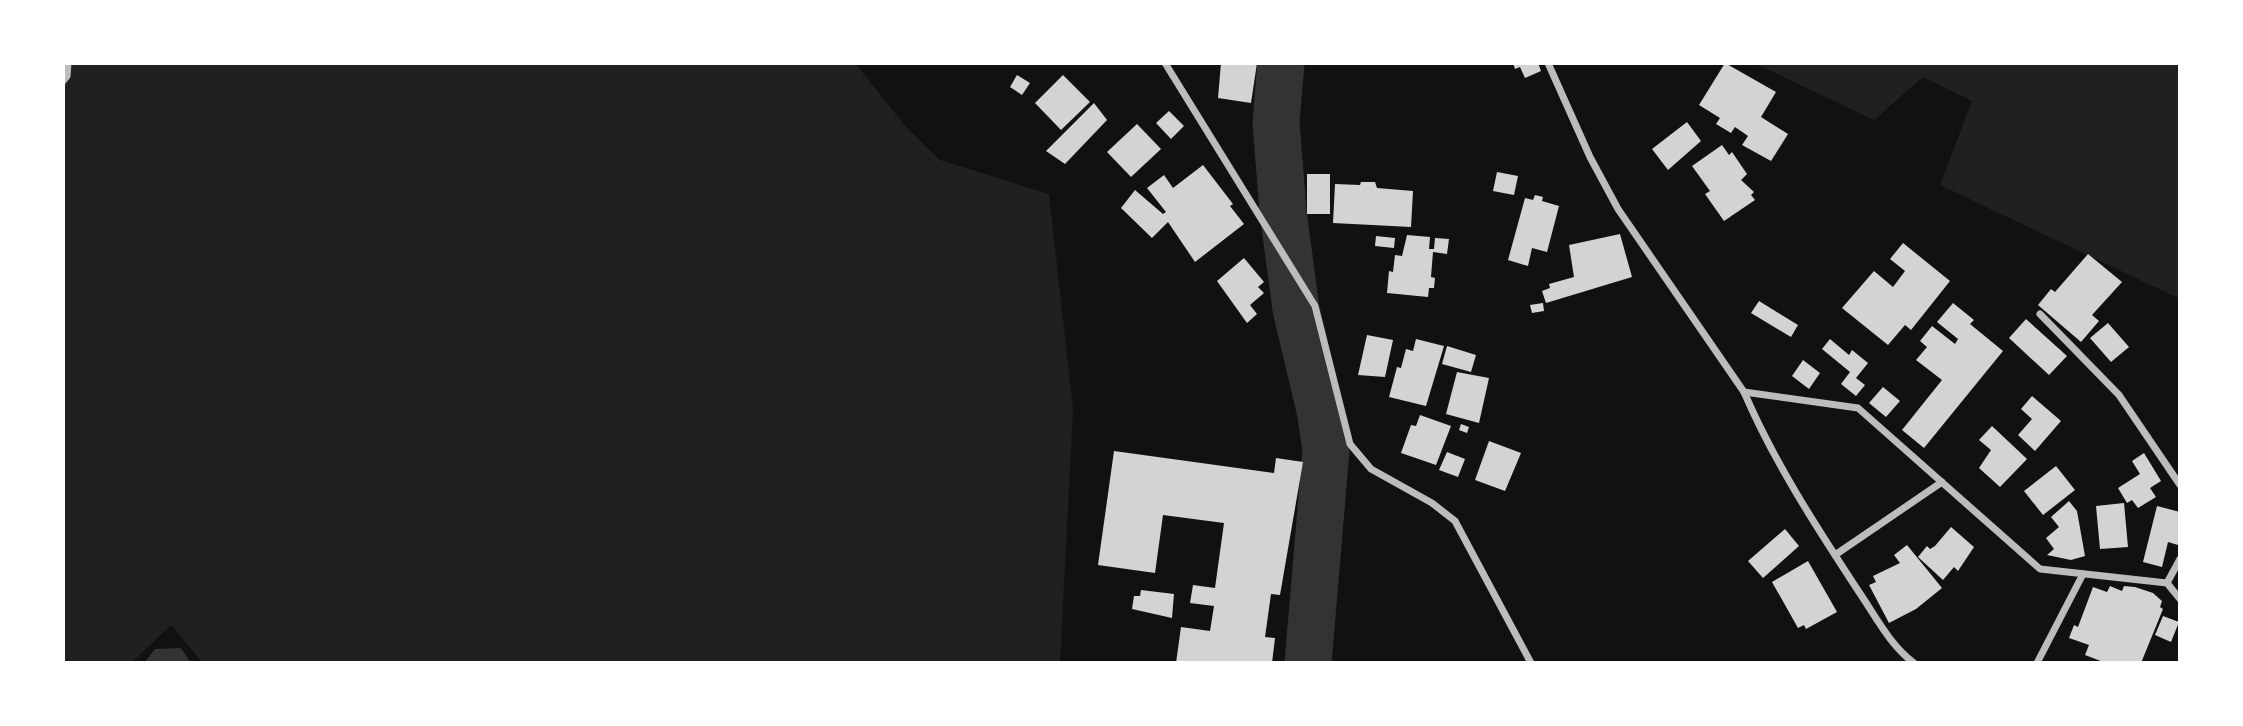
<svg xmlns="http://www.w3.org/2000/svg" width="2243" height="726" font-family="Poppins,sans-serif">
	<rect width="100%" height="100%" fill="#111"/>
	<g fill="#202020">
		<polygon points="63,63 855,63 907,128 940,160 1049,194 1073,409 1060,663 203,663 171,625 131,663 63,663"/>
		<polygon points="1754,63 2180,63 2180,299 1940,185 1972,101 1923,77 1874,120"/>
	</g>
	<polygon fill="#333" points="181,648 191,663 144,663 155,649"/>
	<g fill="none" stroke-linecap="round" stroke-linejoin="round">
		<polyline stroke="#333" stroke-width="47" points="1281,63 1276,122 1283,212 1296,309 1320,410 1326,450 1308,663"/>
	</g>
	<g fill="#d3d3d3">
		<polygon points="1221,63 1257,63 1251,103 1218,98"/>
		<polygon points="1513,63 1538,63 1541,71 1525,78 1520,67 1515,69"/>
		<polygon points="1725,63 1776,92 1761,117 1788,134 1771,161 1742,145 1748,136 1735,127 1731,133 1716,124 1720,118 1699,105"/>
		<polygon points="1017,75 1030,83 1022,95 1010,87"/>
		<polygon points="1063,75 1090,102 1061,130 1035,103"/>
		<polygon points="1094,103 1107,120 1065,164 1046,151"/>
		<polygon points="1169,111 1184,126 1171,139 1156,123"/>
		<polygon points="1687,122 1701,141 1668,170 1652,149"/>
		<polygon points="1137,124 1161,149 1131,177 1107,152"/>
		<polygon points="1722,145 1729,155 1732,152 1747,174 1741,180 1754,192 1751,195 1755,200 1724,221 1705,194 1710,191 1692,166"/>
		<polygon points="1203,165 1233,204 1230,206 1244,224 1195,262 1168,222 1152,238 1121,208 1135,190 1163,214 1166,212 1147,188 1164,175 1173,188"/>
		<polygon points="1497,172 1518,176 1514,195 1493,191"/>
		<rect x="1307" y="174" width="23" height="40"/>
		<polygon points="1361,182 1375,182 1377,188 1413,191 1411,227 1333,223 1335,184 1360,185"/>
		<polygon points="1535,195 1543,197 1542,201 1559,206 1547,252 1532,248 1528,266 1508,260 1525,198 1533,200"/>
		<polygon points="1620,234 1632,277 1546,303 1542,291 1550,288 1549,284 1574,277 1569,245"/>
		<polygon points="1407,235 1430,237 1429,249 1434,249 1435,238 1449,239 1447,254 1433,252 1431,277 1435,278 1434,288 1429,288 1428,297 1387,293 1389,271 1393,272 1395,255 1402,256"/>
		<polygon points="1376,236 1395,238 1394,248 1375,246"/>
		<polygon points="1903,243 1950,281 1911,330 1905,325 1888,345 1842,308 1874,271 1893,287 1905,271 1890,259"/>
		<polygon points="2088,254 2122,282 2092,315 2099,321 2081,342 2038,305 2051,289 2055,292"/>
		<polygon points="1244,258 1264,282 1258,287 1264,293 1250,305 1257,314 1247,323 1217,281"/>
		<polygon points="1759,301 1798,325 1791,337 1751,313"/>
		<polygon points="1543,303 1544,311 1532,313 1530,305"/>
		<polygon points="1953,303 1974,320 1970,324 2003,351 1924,448 1902,430 1942,380 1916,360 1927,347 1920,341 1932,326 1955,344 1958,339 1937,322"/>
		<polygon points="2026,319 2067,356 2049,375 2009,338"/>
		<polygon points="2108,323 2129,347 2111,362 2090,338"/>
		<polygon points="1367,335 1393,340 1385,377 1358,375"/>
		<polygon points="1416,339 1444,346 1426,406 1389,397 1397,367 1401,368 1406,349 1413,351"/>
		<polygon points="1830,339 1849,355 1852,350 1868,363 1856,378 1865,385 1856,396 1841,384 1850,372 1822,349"/>
		<polygon points="1447,346 1476,355 1471,372 1442,364"/>
		<polygon points="1803,360 1820,373 1809,389 1792,376"/>
		<polygon points="1457,372 1489,378 1479,423 1446,414"/>
		<polygon points="1883,387 1900,401 1886,417 1869,403"/>
		<polygon points="2032,396 2061,421 2035,451 2018,435 2032,419 2021,409"/>
		<polygon points="1420,415 1451,426 1436,465 1401,453 1411,425 1416,426"/>
		<polygon points="1461,424 1469,427 1467,433 1459,430"/>
		<polygon points="1992,426 2027,459 2000,487 1979,468 1991,450 1979,440"/>
		<polygon points="1489,441 1521,453 1505,491 1475,480"/>
		<polygon points="1114,451 1274,473 1276,458 1303,462 1280,595 1271,594 1265,637 1275,638 1272,663 1176,663 1181,627 1210,631 1214,606 1190,603 1193,585 1215,588 1224,523 1163,515 1155,573 1098,565"/>
		<polygon points="1447,452 1465,459 1458,477 1439,470"/>
		<polygon points="2144,453 2161,481 2150,488 2156,497 2138,508 2132,500 2127,503 2118,488 2140,474 2132,461"/>
		<polygon points="2056,466 2075,490 2043,515 2024,491"/>
		<polygon points="2069,501 2077,511 2085,556 2071,560 2047,555 2054,549 2046,538 2059,527 2051,517"/>
		<polygon points="2124,503 2128,547 2100,549 2096,506"/>
		<polygon points="2157,506 2180,512 2178,545 2168,542 2162,567 2143,562"/>
		<polygon points="1951,527 1974,547 1958,571 1954,567 1943,580 1918,557 1927,546 1930,549 1935,546"/>
		<polygon points="1785,529 1799,546 1763,578 1748,561"/>
		<polygon points="1907,545 1942,588 1916,609 1889,623 1869,585 1876,582 1873,576 1900,563 1894,555"/>
		<polygon points="1808,561 1837,612 1806,629 1804,625 1798,628 1772,582"/>
		<polygon points="2110,586 2122,591 2124,586 2135,587 2153,593 2162,601 2160,607 2163,609 2141,663 2106,663 2085,655 2089,645 2069,638 2074,625 2078,627 2093,587 2107,592"/>
		<polygon points="1141,590 1174,594 1172,618 1132,609 1134,596 1140,596"/>
		<polygon points="2163,616 2179,622 2171,642 2155,635"/>
	</g>
	<g fill="none" stroke-linecap="round" stroke-linejoin="round">
		<g stroke="#bcbcbc" stroke-width="7">
			<polyline points="1165,63 1315,306 1350,444 1371,469 1432,503 1455,521 1531,663"/>
			<polyline points="1548,63 1590,157 1618,209 1744,392 1858,408 2040,569 2167,583 2180,599"/>
			<polyline points="63,81 67,76 68,63"/>
			<polyline points="2040,314 2119,395 2180,485"/>
			<path d="M 1744,392 C 1774,462 1817,528 1859,592 C 1876,617 1890,645 1914,663"/>
			<polyline points="1835,555 1942,482"/>
			<polyline points="2167,583 2180,559"/>
			<polyline points="2037,663 2083,574"/>
		</g>
	</g>
	<rect width="2243" height="726" fill="none" stroke="#ffffff" stroke-width="130"/>
</svg>
